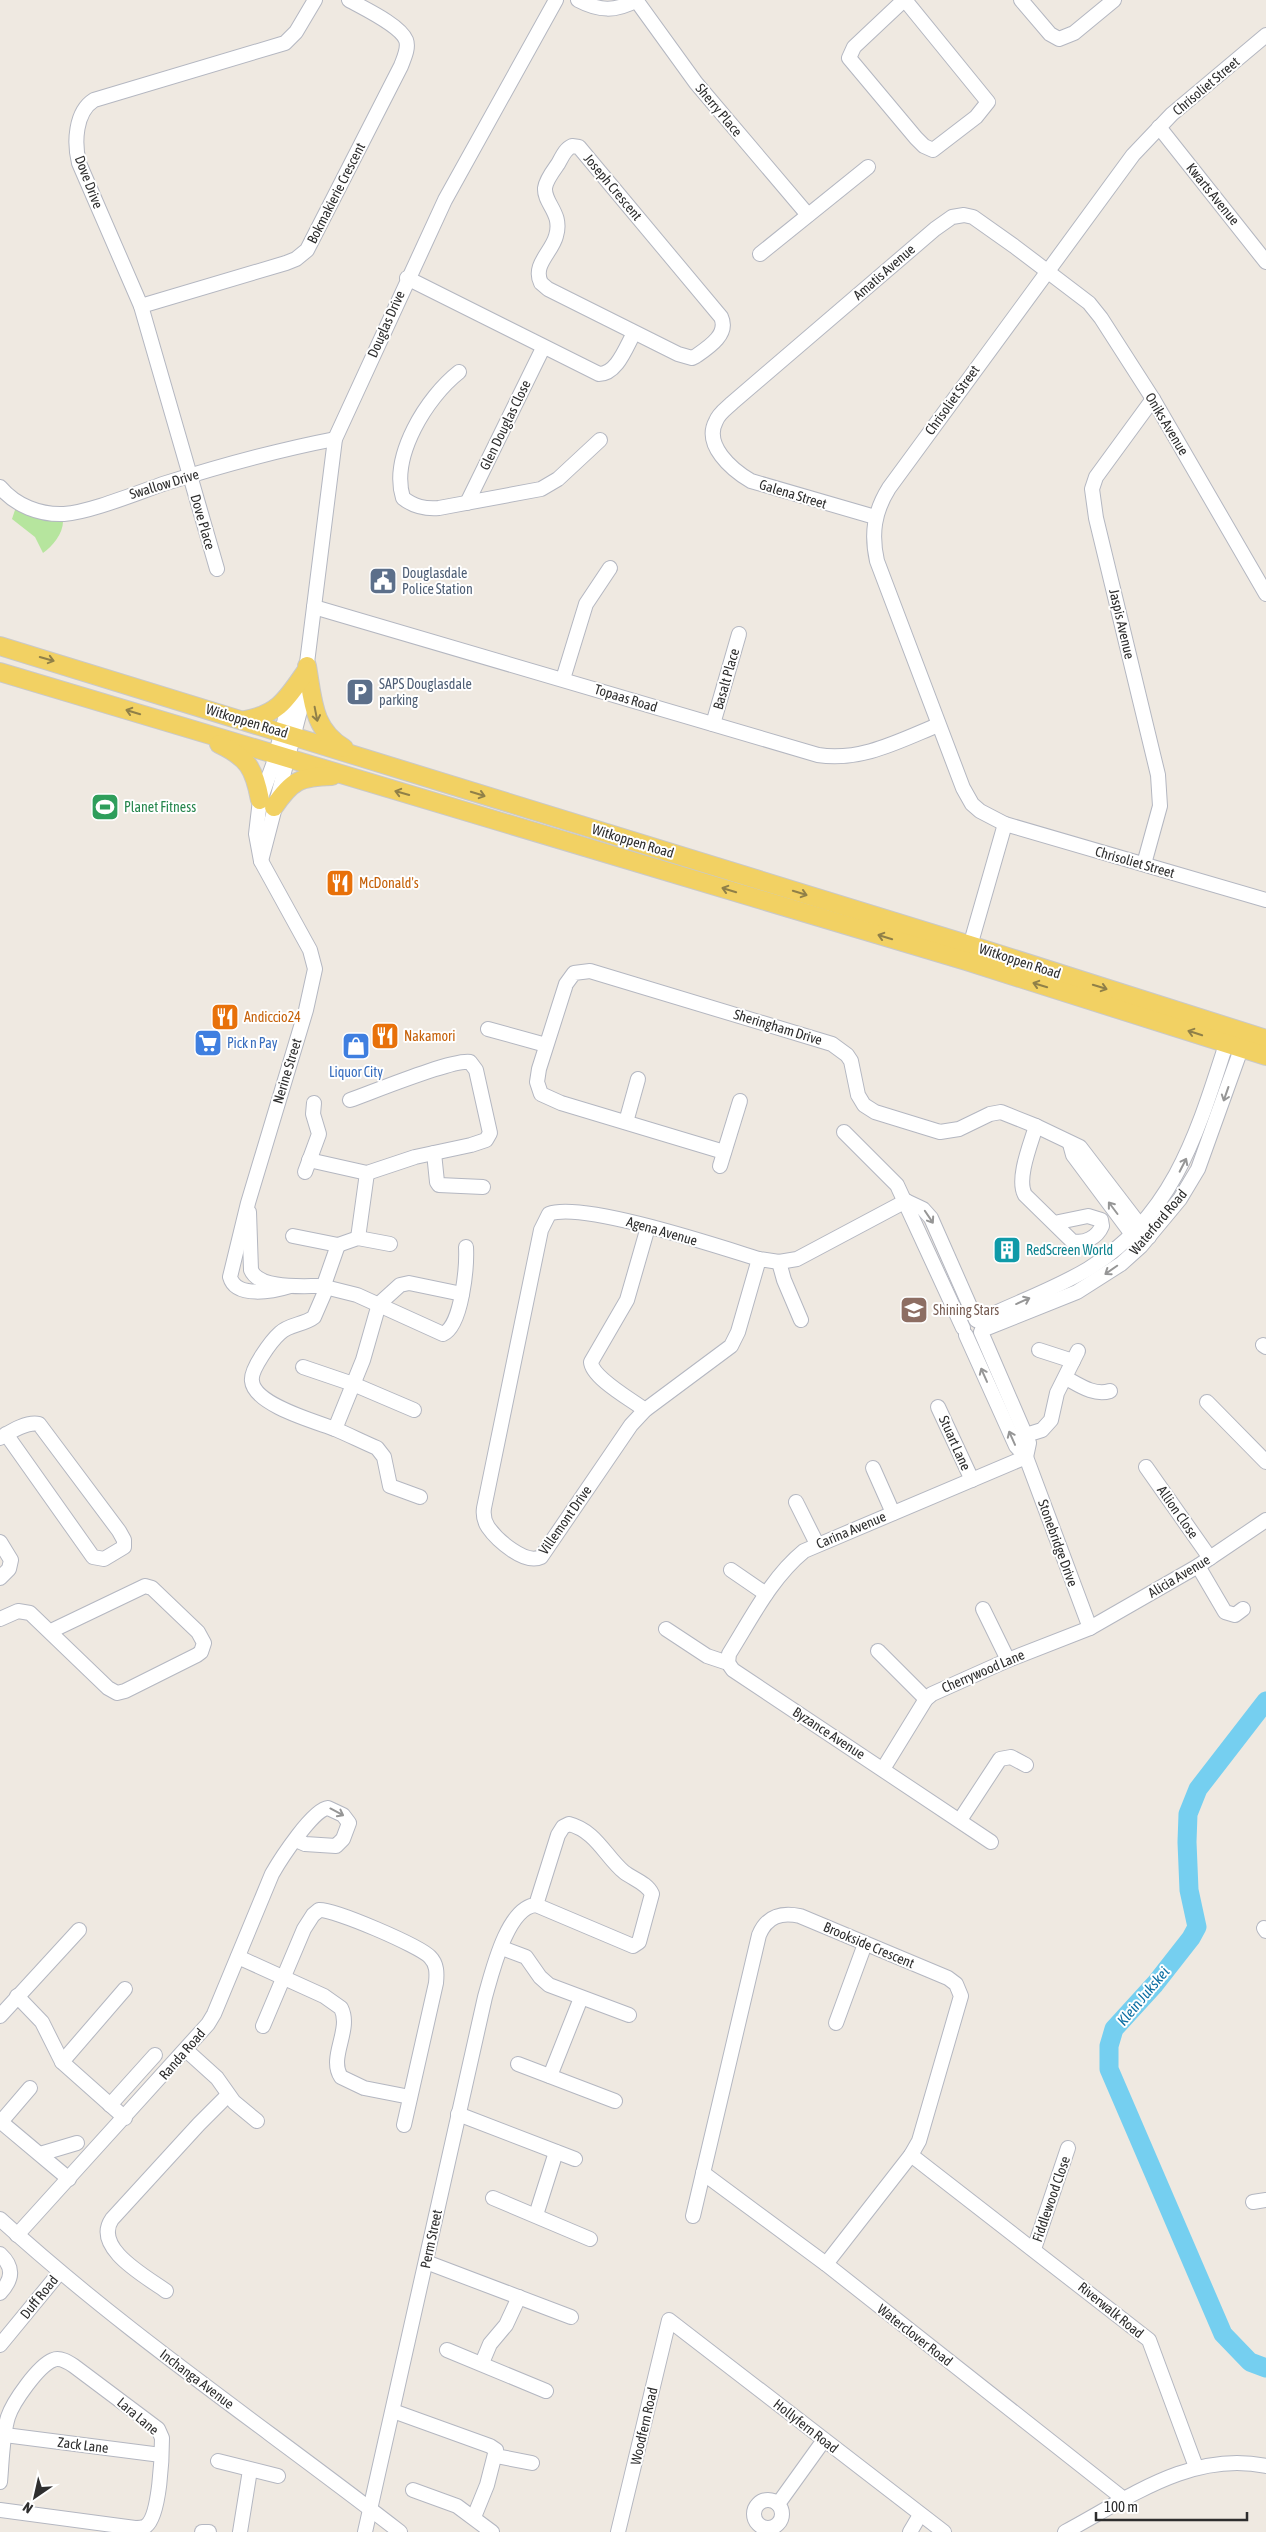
<svg xmlns="http://www.w3.org/2000/svg" width="1266" height="2532" font-family="'Asap Condensed',sans-serif">
	<rect width="100%" height="100%" fill="#efe9e1"/>
	<path fill="#b6e59e" d="M 16,507 L 63,519 C 64,533 53,546 43,553 L 35,537 L 12,519 Z"/>
	<g fill="none" stroke-linecap="round" stroke-linejoin="round">
		<polyline stroke="#75cff0" stroke-width="19" points="1266,1701 1198,1789 1188,1814 1187,1842 1189,1890 1197,1927 1191,1938 1155,1984 1114,2029 1109,2046 1109,2069 1223,2334 1250,2362 1266,2368"/>
		<defs>
			<g id="minor">
				<path d="M 578,0 C 599,11 615,12 637,0"/>
				<polyline points="636,0 696,83 808,215"/>
				<polyline points="904,0 854,47 849,58 916,138 924,146 933,150 976,117 988,102 905,0"/>
				<polyline points="1021,0 1050,34 1059,39 1074,33 1114,0"/>
				<path d="M 1266,35 L 1172,114 L 1133,155 L 889,488 C 874,512 871,534 877,561 L 963,788 L 972,804 L 980,811 L 1005,824 L 1266,900"/>
				<polyline points="1159,127 1266,262"/>
				<path d="M 572,146 L 579,147 L 721,317 C 729,334 709,347 696,356 L 692,358 L 678,354 L 548,289 L 541,283 C 532,265 552,252 556,236 C 563,213 544,204 545,188 C 546,180 553,171 558,164 C 562,157 565,149 572,146 Z"/>
				<polyline points="760,254 868,167"/>
				<path d="M 407,278 L 599,374 C 617,374 626,347 634,333"/>
				<path d="M 141,306 L 286,263 L 296,259 L 307,250 L 401,66 C 404,58 409,48 406,40 C 400,25 363,8 349,0"/>
				<path d="M 459,372 C 427,397 390,456 403,498 C 414,507 425,509 439,508 L 541,489 L 558,479 L 600,440"/>
				<path d="M 0,487 C 16,506 40,515 64,514 C 91,512 139,492 166,483 C 220,466 278,450 335,439"/>
				<polyline points="467,503 543,348"/>
				<path d="M 875,517 L 751,481 C 732,470 703,445 716,421 C 719,413 727,408 732,403 L 935,229 L 952,217 L 964,215 L 973,217 L 1014,246 L 1089,303 L 1101,318 L 1153,399 L 1266,594"/>
				<path d="M 217,569 L 141,306 L 79,163 C 74,143 75,112 94,100 L 285,43 L 296,32 L 315,0"/>
				<path d="M 314,607 L 818,755 C 860,762 899,741 938,725"/>
				<polyline points="563,679 586,604 610,568"/>
				<polyline points="713,724 739,634"/>
				<polyline points="261,861 302,703 335,439 445,200 556,0"/>
				<polyline points="1144,864 1160,806 1158,775 1096,518 1092,489 1096,477 1153,399"/>
				<polyline points="968,953 1005,824"/>
				<polyline points="488,1029 546,1045"/>
				<polyline points="626,1122 638,1079"/>
				<path d="M 1036,1126 C 1031,1143 1016,1179 1025,1195 L 1072,1241 C 1084,1244 1097,1238 1102,1226 L 1101,1220 L 1088,1216 L 1054,1223"/>
				<polyline points="844,1132 897,1185 963,1328"/>
				<polyline points="1070,1144 1073,1155 1137,1241"/>
				<polyline points="724,1152 561,1103 541,1094 537,1082 539,1069 566,984 574,973 590,971 832,1044 847,1055 851,1061 858,1095 864,1105 875,1112 940,1132 959,1129 990,1114 1001,1112 1036,1126 1080,1147 1149,1237"/>
				<polyline points="434,1153 437,1182 439,1185 483,1187"/>
				<path d="M 309,1160 L 367,1173 L 415,1157 L 471,1145 L 486,1140 L 490,1133 L 476,1070 L 470,1062 C 452,1059 373,1092 350,1100"/>
				<polyline points="720,1166 740,1101"/>
				<polyline points="305,1172 319,1134 313,1114 314,1103"/>
				<polyline points="906,1201 923,1209 931,1218 976,1320"/>
				<path d="M 249,1212 L 251,1270 C 259,1289 300,1286 318,1286"/>
				<polyline points="293,1236 338,1245 358,1238 390,1244"/>
				<polyline points="358,1238 367,1173"/>
				<path d="M 759,1259 L 738,1332 L 731,1346 L 645,1410 L 631,1425 L 541,1557 C 525,1565 497,1540 488,1527 C 484,1521 483,1515 484,1508 L 541,1230 L 549,1214 C 582,1201 720,1247 759,1259 L 779,1262 L 797,1259 L 906,1201"/>
				<polyline points="779,1262 784,1280 801,1320"/>
				<polyline points="325,1282 338,1245"/>
				<path d="M 290,1286 C 274,1291 236,1299 230,1277 L 248,1203 L 306,1010 L 315,969 L 310,950 L 261,861 L 256,834 L 260,800 L 273,765 L 286,715 L 296,692"/>
				<path d="M 329,1288 L 357,1295 L 443,1334 C 462,1326 467,1266 466,1247"/>
				<path d="M 324,1294 L 314,1317 C 304,1325 289,1324 280,1333 C 271,1341 250,1370 252,1381 C 254,1405 317,1422 335,1429 C 349,1435 363,1442 377,1448 L 384,1457 L 390,1486 L 420,1497"/>
				<path d="M 978,1321 C 1015,1303 1053,1290 1088,1269 C 1176,1215 1199,1127 1229,1035"/>
				<polyline points="982,1330 1077,1292 1121,1264 1141,1246 1180,1199 1198,1169 1245,1038"/>
				<polyline points="981,1332 1029,1443 1026,1457"/>
				<polyline points="966,1335 1016,1446 1026,1457 1090,1628"/>
				<polyline points="1263,1345 1266,1347"/>
				<polyline points="1039,1350 1073,1361"/>
				<polyline points="303,1367 353,1384 414,1410"/>
				<path d="M 1066,1378 C 1079,1385 1094,1396 1110,1391"/>
				<polyline points="1207,1402 1266,1462"/>
				<polyline points="938,1407 972,1480"/>
				<path d="M 645,1410 C 632,1400 592,1378 591,1362 L 627,1300 L 648,1227"/>
				<polyline points="335,1429 363,1360 379,1304 400,1285 409,1283 462,1294"/>
				<polyline points="1026,1435 1042,1430 1051,1420 1057,1393 1078,1351"/>
				<path d="M 0,1438 C 10,1432 27,1421 39,1424 L 119,1531 L 124,1540 L 124,1547 L 104,1559 L 93,1557 L 6,1434"/>
				<polyline points="1146,1467 1210,1558"/>
				<polyline points="873,1468 893,1513"/>
				<polyline points="796,1502 817,1544"/>
				<polyline points="0,1542 11,1560 9,1569 0,1578"/>
				<polyline points="1198,1566 1225,1612 1235,1615 1243,1609"/>
				<polyline points="731,1570 766,1594"/>
				<polyline points="983,1609 1008,1660"/>
				<polyline points="0,1619 18,1611 30,1613 108,1688 117,1693 125,1691 197,1655 201,1652 204,1643 198,1632 152,1588 145,1586 51,1631"/>
				<polyline points="666,1629 707,1656 728,1663 733,1670 991,1842"/>
				<polyline points="878,1651 926,1699"/>
				<path d="M 728,1663 L 729,1654 C 751,1619 771,1578 804,1551 L 1026,1457"/>
				<polyline points="883,1769 926,1699 932,1694 1008,1660 1090,1628 1198,1566 1266,1520"/>
				<polyline points="960,1820 1000,1759 1011,1757 1026,1765"/>
				<polyline points="1264,1928 1266,1931"/>
				<polyline points="502,1948 526,1957 540,1977 549,1985 629,2015"/>
				<path d="M 238,1957 L 324,1996 L 341,2008 C 352,2030 328,2057 341,2077 L 364,2088 L 410,2097"/>
				<polyline points="17,1996 42,2022 62,2062 125,2118"/>
				<polyline points="0,2016 79,1930"/>
				<polyline points="836,2023 865,1944"/>
				<path d="M 263,2026 L 304,1929 L 313,1915 L 319,1910 C 334,1909 420,1946 430,1957 C 437,1964 437,1973 436,1983 L 404,2125"/>
				<polyline points="186,2050 217,2078 234,2102 257,2121"/>
				<polyline points="62,2062 125,1989"/>
				<polyline points="518,2064 615,2101"/>
				<polyline points="550,2076 581,1998"/>
				<polyline points="110,2105 155,2055"/>
				<polyline points="458,2114 575,2159"/>
				<polyline points="1,2122 69,2179"/>
				<polyline points="0,2123 30,2088"/>
				<polyline points="40,2154 77,2143"/>
				<polyline points="911,2155 1149,2340 1196,2467"/>
				<polyline points="703,2173 826,2264 1125,2500"/>
				<polyline points="493,2198 590,2239"/>
				<polyline points="1253,2202 1266,2200"/>
				<polyline points="536,2215 556,2152"/>
				<path d="M 693,2216 L 759,1935 C 767,1916 781,1912 800,1916 L 948,1978 L 956,1984 L 961,1996 L 919,2141 L 911,2155 L 826,2264"/>
				<path d="M 0,2219 C 125,2333 266,2428 400,2532"/>
				<path d="M 17,2235 L 208,2024 L 214,2014 L 272,1874 C 280,1860 313,1809 328,1808 L 343,1815 L 349,1823 L 343,1839 L 336,1846 L 305,1844 L 296,1840"/>
				<polyline points="1034,2249 1068,2148"/>
				<path d="M 0,2254 C 14,2267 13,2279 0,2293"/>
				<polyline points="426,2262 571,2317"/>
				<path d="M 166,2291 C 147,2277 92,2248 112,2219 L 199,2124 L 228,2095"/>
				<polyline points="0,2345 60,2272"/>
				<polyline points="447,2350 546,2391"/>
				<polyline points="482,2363 490,2344 506,2325 519,2297"/>
				<polyline points="393,2411 490,2446 496,2450 487,2485 474,2517"/>
				<polyline points="5,2435 161,2455"/>
				<polyline points="496,2456 532,2463"/>
				<polyline points="218,2461 278,2476"/>
				<path d="M 0,2482 C 2,2461 2,2437 8,2417 C 13,2402 38,2366 53,2360 C 60,2357 68,2362 74,2366 L 158,2429 L 162,2438 C 162,2455 160,2516 146,2526 C 143,2528 139,2528 135,2528 L 0,2510"/>
				<polyline points="413,2490 457,2506 492,2532"/>
				<circle cx="768" cy="2514" r="14"/>
				<polyline points="778,2504 824,2440"/>
				<polyline points="202,2532 209,2532"/>
				<polyline points="240,2532 250,2470"/>
				<path d="M 365,2532 L 485,1997 C 492,1973 507,1907 536,1905 L 633,1946 L 639,1942 L 652,1894 C 647,1883 633,1879 624,1872 C 605,1856 596,1831 569,1824 L 563,1827 L 558,1835 L 536,1905"/>
				<polyline points="618,2532 669,2320 944,2532"/>
				<polyline points="910,2532 920,2515"/>
				<path d="M 1065,2532 C 1127,2499 1192,2450 1266,2466"/>
			</g>
			<g id="major">
				<polyline points="0,646 970,945 1266,1039"/>
				<path d="M 307,666 C 313,699 312,729 344,748"/>
				<polyline points="0,672 966,961 1266,1056"/>
				<path d="M 245,720 C 279,714 287,698 306,671"/>
				<path d="M 219,744 C 248,758 254,768 260,800"/>
				<path d="M 274,807 C 292,780 300,777 332,776"/>
			</g>
		</defs>
		<use href="#minor" stroke="#b4b7c1" stroke-width="16"/>
		<use href="#major" stroke="#c9c9c9" stroke-width="20"/>
		<use href="#minor" stroke="#fff" stroke-width="14"/>
		<use href="#major" stroke="#f2d163" stroke-width="18"/>
	</g>
	<defs><path id="oneway-shaft" d="M-6 0H5M1.5-3L5.5 0L1.5 3" fill="none" stroke-width="1.6" stroke-linecap="round" stroke-linejoin="round" transform="scale(1.25)"/></defs>
	<g stroke="#908048">
		<use href="#oneway-shaft" transform="translate(47 659) rotate(16)"/>
		<use href="#oneway-shaft" transform="translate(133 712) rotate(-163)"/>
		<use href="#oneway-shaft" transform="translate(316 714) rotate(79)"/>
		<use href="#oneway-shaft" transform="translate(402 793) rotate(-164)"/>
		<use href="#oneway-shaft" transform="translate(478 794) rotate(17)"/>
		<use href="#oneway-shaft" transform="translate(729 890) rotate(-163)"/>
		<use href="#oneway-shaft" transform="translate(800 893) rotate(17)"/>
		<use href="#oneway-shaft" transform="translate(885 937) rotate(-163)"/>
		<use href="#oneway-shaft" transform="translate(1040 985) rotate(-163)"/>
		<use href="#oneway-shaft" transform="translate(1100 987) rotate(17)"/>
		<use href="#oneway-shaft" transform="translate(1195 1033) rotate(-162)"/>
	</g>
	<g stroke="#969696">
		<use href="#oneway-shaft" transform="translate(1226 1094) rotate(109)"/>
		<use href="#oneway-shaft" transform="translate(1183 1165) rotate(-63)"/>
		<use href="#oneway-shaft" transform="translate(1113 1208) rotate(-127)"/>
		<use href="#oneway-shaft" transform="translate(929 1217) rotate(56)"/>
		<use href="#oneway-shaft" transform="translate(1111 1270) rotate(145)"/>
		<use href="#oneway-shaft" transform="translate(1023 1301) rotate(-24)"/>
		<use href="#oneway-shaft" transform="translate(984 1375) rotate(-114)"/>
		<use href="#oneway-shaft" transform="translate(1012 1438) rotate(-114)"/>
		<use href="#oneway-shaft" transform="translate(337 1812) rotate(28)"/>
	</g>
	<defs>
		<symbol id="civic-square" viewBox="-11 -11 22 22"><rect x="-9" y="-9" width="18" height="18" rx="4" fill="#5c6f8a" stroke="#fff"/><path d="M-.6-6.5H3V-4.5H.6V-3L4-1V1h2V6H-6V1h2V-1L-.6-3ZM-1.2 2.5V6h2.4V2.5Z" fill="#fff"/></symbol>
		<symbol id="parking-square" viewBox="-11 -11 22 22"><rect x="-9" y="-9" width="18" height="18" rx="4" fill="#5c6f8a" stroke="#fff"/><path d="M-3.5-5.5H1a3.5 3.5 0 0 1 0 7H-1V5.5H-3.5ZM-1-3.4V-.6H.8a1.4 1.4 0 0 0 0-2.8Z" fill="#fff"/></symbol>
		<symbol id="stadium-square" viewBox="-11 -11 22 22"><rect x="-9" y="-9" width="18" height="18" rx="4" fill="#2e9e5b" stroke="#fff"/><path d="M0-5a6.5 5 0 1 0 0 10a6.5 5 0 1 0 0-10ZM-3.5-1.8h7v3.6h-7Z" fill="#fff"/></symbol>
		<symbol id="restaurant-square" viewBox="-11 -11 22 22"><rect x="-9" y="-9" width="18" height="18" rx="4" fill="#e8710a" stroke="#fff"/><path d="M-5-6h1v4h1v-4h1v4h1v-4h1v5L-1.5 .5V6h-2V.5L-5-1ZM5-6V6H3V1.5H1.5Q1.5-4 5-6Z" fill="#fff"/></symbol>
		<symbol id="supermarket-square" viewBox="-11 -11 22 22"><rect x="-9" y="-9" width="18" height="18" rx="4" fill="#3f7fe0" stroke="#fff"/><path d="M-6-5.5h2.5l.6 2H6L4.5 2H-2.5L-4.4-4H-6ZM-1.5 3.2a1.3 1.3 0 1 0 .1 0ZM3 3.2a1.3 1.3 0 1 0 .1 0Z" fill="#fff"/></symbol>
		<symbol id="shop-square" viewBox="-11 -11 22 22"><rect x="-9" y="-9" width="18" height="18" rx="4" fill="#3f7fe0" stroke="#fff"/><path d="M-5-2.5h2.3a2.7 3.5 0 0 1 5.4 0H5L5.5 6h-11ZM-1.5-2.5h3a1.5 2.3 0 0 0-3 0Z" fill="#fff"/></symbol>
		<symbol id="building-square" viewBox="-11 -11 22 22"><rect x="-9" y="-9" width="18" height="18" rx="4" fill="#0f9aa8" stroke="#fff"/><path d="M-4-6H4V6H1V3H-1V6H-4ZM-2.5-4.3h1.7v1.8h-1.7ZM.8-4.3h1.7v1.8H.8ZM-2.5-1h1.7V.8h-1.7ZM.8-1h1.7V.8H.8Z" fill="#fff"/></symbol>
		<symbol id="school-square" viewBox="-11 -11 22 22"><rect x="-9" y="-9" width="18" height="18" rx="4" fill="#8d6e63" stroke="#fff"/><path d="M0-5L7-2L0 1L-7-2ZM-4 1L0 2.5L4 1V4Q0 6-4 4Z" fill="#fff"/></symbol>
	</defs>
	<g fill-rule="evenodd">
		<use href="#civic-square" x="367" y="565" width="32" height="32"/>
		<use href="#parking-square" x="344" y="676" width="32" height="32"/>
		<use href="#stadium-square" x="89" y="791" width="32" height="32"/>
		<use href="#restaurant-square" x="324" y="867" width="32" height="32"/>
		<use href="#restaurant-square" x="209" y="1001" width="32" height="32"/>
		<use href="#restaurant-square" x="369" y="1020" width="32" height="32"/>
		<use href="#supermarket-square" x="192" y="1027" width="32" height="32"/>
		<use href="#shop-square" x="340" y="1030" width="32" height="32"/>
		<use href="#building-square" x="991" y="1234" width="32" height="32"/>
		<use href="#school-square" x="898" y="1294" width="32" height="32"/>
	</g>
	<g text-anchor="middle" dominant-baseline="central" stroke-width="4" stroke-linejoin="round" paint-order="stroke">
		<g font-size="14" fill="#2e2e2e" stroke="#fff">
			<text transform="translate(1206 86) rotate(-40)">Chrisoliet Street</text>
			<text transform="translate(719 110) rotate(50)">Sherry Place</text>
			<text transform="translate(89 182) rotate(69)">Dove Drive</text>
			<text transform="translate(613 187) rotate(50)">Joseph Crescent</text>
			<text transform="translate(336 193) rotate(-63)">Bokmakierie Crescent</text>
			<text transform="translate(1213 194) rotate(51)">Kwarts Avenue</text>
			<text transform="translate(884 272) rotate(-41)">Amatis Avenue</text>
			<text transform="translate(386 324) rotate(-66)">Douglas Drive</text>
			<text transform="translate(952 400) rotate(-54)">Chrisoliet Street</text>
			<text transform="translate(1167 424) rotate(59)">Oniks Avenue</text>
			<text transform="translate(505 425) rotate(-64)">Glen Douglas Close</text>
			<text transform="translate(164 484) rotate(-17)">Swallow Drive</text>
			<text transform="translate(793 494) rotate(17)">Galena Street</text>
			<text transform="translate(203 522) rotate(74)">Dove Place</text>
			<text transform="translate(1122 624) rotate(77)">Jaspis Avenue</text>
			<text transform="translate(726 679) rotate(-74)">Basalt Place</text>
			<text transform="translate(626 698) rotate(17)">Topaas Road</text>
			<text transform="translate(247 721) rotate(17)">Witkoppen Road</text>
			<text transform="translate(633 841) rotate(17)">Witkoppen Road</text>
			<text transform="translate(1135 862) rotate(16)">Chrisoliet Street</text>
			<text transform="translate(1020 961) rotate(18)">Witkoppen Road</text>
			<text transform="translate(778 1027) rotate(17)">Sheringham Drive</text>
			<text transform="translate(287 1071) rotate(-73)">Nerine Street</text>
			<text transform="translate(1158 1222) rotate(-50)">Waterford Road</text>
			<text transform="translate(662 1231) rotate(16)">Agena Avenue</text>
			<text transform="translate(955 1443) rotate(66)">Stuart Lane</text>
			<text transform="translate(1178 1512) rotate(55)">Allion Close</text>
			<text transform="translate(565 1520) rotate(-55)">Villemont Drive</text>
			<text transform="translate(851 1530) rotate(-23)">Carina Avenue</text>
			<text transform="translate(1058 1543) rotate(70)">Stonebridge Drive</text>
			<text transform="translate(1179 1576) rotate(-31)">Alicia Avenue</text>
			<text transform="translate(983 1671) rotate(-23)">Cherrywood Lane</text>
			<text transform="translate(829 1733) rotate(33)">Byzance Avenue</text>
			<text transform="translate(869 1945) rotate(23)">Brookside Crescent</text>
			<text transform="translate(182 2054) rotate(-49)">Randa Road</text>
			<text transform="translate(1051 2199) rotate(-71)">Fiddlewood Close</text>
			<text transform="translate(431 2239) rotate(-78)">Perm Street</text>
			<text transform="translate(39 2297) rotate(-51)">Duff Road</text>
			<text transform="translate(1111 2310) rotate(39)">Riverwalk Road</text>
			<text transform="translate(915 2335) rotate(38)">Waterclover Road</text>
			<text transform="translate(197 2379) rotate(37)">Inchanga Avenue</text>
			<text transform="translate(138 2416) rotate(40)">Lara Lane</text>
			<text transform="translate(644 2426) rotate(-77)">Woodfern Road</text>
			<text transform="translate(806 2426) rotate(38)">Hollyfern Road</text>
			<text transform="translate(83 2445) rotate(7)">Zack Lane</text>
		</g>
		<g font-size="14" fill="#4e5e75" stroke="#fff" text-anchor="start">
			<text x="402" y="573">Douglasdale<tspan x="402" dy="16">Police Station</tspan></text>
			<text x="379" y="684">SAPS Douglasdale<tspan x="379" dy="16">parking</tspan></text>
		</g>
		<g font-size="14" fill="#27864d" stroke="#fff" text-anchor="start">
			<text x="124" y="807">Planet Fitness</text>
		</g>
		<g font-size="14" fill="#c56008" stroke="#fff" text-anchor="start">
			<text x="359" y="883">McDonald's</text>
			<text x="244" y="1017">Andiccio24</text>
			<text x="404" y="1036">Nakamori</text>
		</g>
		<g font-size="14" fill="#366cbe" stroke="#fff" text-anchor="start">
			<text x="227" y="1043">Pick n Pay</text>
			<text x="356" y="1072" text-anchor="middle">Liquor City</text>
		</g>
		<g font-size="14" fill="#0d838f" stroke="#fff" text-anchor="start">
			<text x="1026" y="1250">RedScreen World</text>
		</g>
		<g font-size="14" fill="#785e54" stroke="#fff" text-anchor="start">
			<text x="933" y="1310">Shining Stars</text>
		</g>
		<g font-size="15" font-style="italic" fill="#0d6fa3" stroke="#fff">
			<text transform="translate(1143 1996) rotate(-50)">Klein Jukskei</text>
		</g>
	</g>
	<g transform="translate(35 2497) rotate(214)" stroke="#ffffff" stroke-width="4" paint-order="stroke">
	<path d="M0-4L9 19L0 12L-9 19Z" fill="#2e2e2e"/>
	<text y="-8" font-size="14" font-weight="bold" text-anchor="middle" fill="#2e2e2e">N</text>
	</g>
	<path d="M1096 2512v8h151v-8" fill="none" stroke="#2e2e2e" stroke-width="2.5"/>
	<text x="1104" y="2512" font-size="15" fill="#2e2e2e" stroke="#ffffff" stroke-width="4" paint-order="stroke">100 m</text>
</svg>
